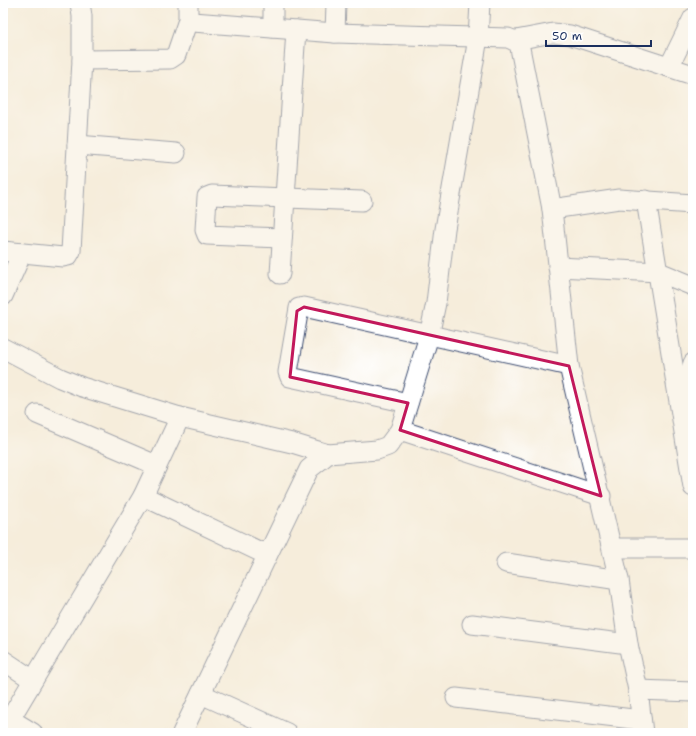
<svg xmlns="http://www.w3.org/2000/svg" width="696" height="736" font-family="'Shantell Sans',sans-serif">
	<rect width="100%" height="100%" fill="#fff"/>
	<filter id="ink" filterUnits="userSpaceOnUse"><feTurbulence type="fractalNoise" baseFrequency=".025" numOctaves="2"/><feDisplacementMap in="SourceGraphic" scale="8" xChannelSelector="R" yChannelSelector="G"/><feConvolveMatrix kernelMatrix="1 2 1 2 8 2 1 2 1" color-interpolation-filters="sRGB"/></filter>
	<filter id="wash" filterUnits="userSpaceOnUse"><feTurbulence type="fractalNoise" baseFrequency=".012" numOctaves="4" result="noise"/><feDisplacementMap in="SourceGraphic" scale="16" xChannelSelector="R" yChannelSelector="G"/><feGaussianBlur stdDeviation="0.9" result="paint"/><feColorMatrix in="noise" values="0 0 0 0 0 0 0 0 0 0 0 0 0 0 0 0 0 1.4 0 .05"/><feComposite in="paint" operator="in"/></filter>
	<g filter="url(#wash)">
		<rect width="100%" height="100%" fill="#f6eddb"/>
	</g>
	<g filter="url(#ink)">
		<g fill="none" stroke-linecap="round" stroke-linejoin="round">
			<defs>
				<g id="minor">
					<polyline points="188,3 188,17 190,22 193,22 335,33 508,38 519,43 552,209 569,366 619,580 628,644 638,690 643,733"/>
					<polyline points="273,28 273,3"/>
					<polyline points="335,33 336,3"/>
					<polyline points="516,40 553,33 570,35 693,75"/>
					<polyline points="82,60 170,59 176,55 188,20"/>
					<polyline points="669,67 693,18"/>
					<polyline points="77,145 176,153"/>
					<polyline points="646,200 693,487"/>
					<polyline points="552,209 619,199 693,204"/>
					<polyline points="282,238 207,235 205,230 207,197 212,195 362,201"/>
					<polyline points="3,251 63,257 68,256 71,251 82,60 82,16 80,3"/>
					<polyline points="558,267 659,272 693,286"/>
					<polyline points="280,274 296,30"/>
					<polyline points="3,296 22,253"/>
					<polyline points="3,348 60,378 82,387 180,417 292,443 328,454"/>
					<polyline points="682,402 693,363"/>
					<polyline points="408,403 290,377 288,372 299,308 304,307 569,366"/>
					<polyline points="37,414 156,465"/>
					<polyline points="400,430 601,496"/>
					<polyline points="143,496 267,555"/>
					<polyline points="612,548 693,548"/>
					<polyline points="506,563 619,580"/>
					<polyline points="472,624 628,644"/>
					<polyline points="3,660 33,680"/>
					<polyline points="638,690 693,692"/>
					<polyline points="201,694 287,733"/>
					<polyline points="456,698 641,720"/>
					<polyline points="10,719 33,733"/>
					<polyline points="3,731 143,496 180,417"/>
					<polyline points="182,733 309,469 328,454 377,450 388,446 400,430 429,336 436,303 445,229 478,38 480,3"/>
				</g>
			</defs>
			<use href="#minor" stroke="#3c4c71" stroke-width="21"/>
			<use href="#minor" stroke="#fff" stroke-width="19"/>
		</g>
	</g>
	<path d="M0 0H696V736H0ZM 304,307 L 569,366 L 601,496 L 400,430 L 408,403 L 290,377 L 297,311 Z" fill="#f6eddb" fill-opacity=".55" fill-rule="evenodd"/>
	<path fill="none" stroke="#c2185b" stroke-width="3" stroke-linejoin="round" d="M 304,307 L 569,366 L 601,496 L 400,430 L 408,403 L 290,377 L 297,311 Z"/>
	<rect width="696" height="736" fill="none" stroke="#fff" stroke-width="16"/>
	<path d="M546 40v6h105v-6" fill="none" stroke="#1b2f5e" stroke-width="2"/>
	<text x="552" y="40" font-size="12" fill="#1b2f5e" stroke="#ffffff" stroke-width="3" paint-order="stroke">50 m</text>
</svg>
